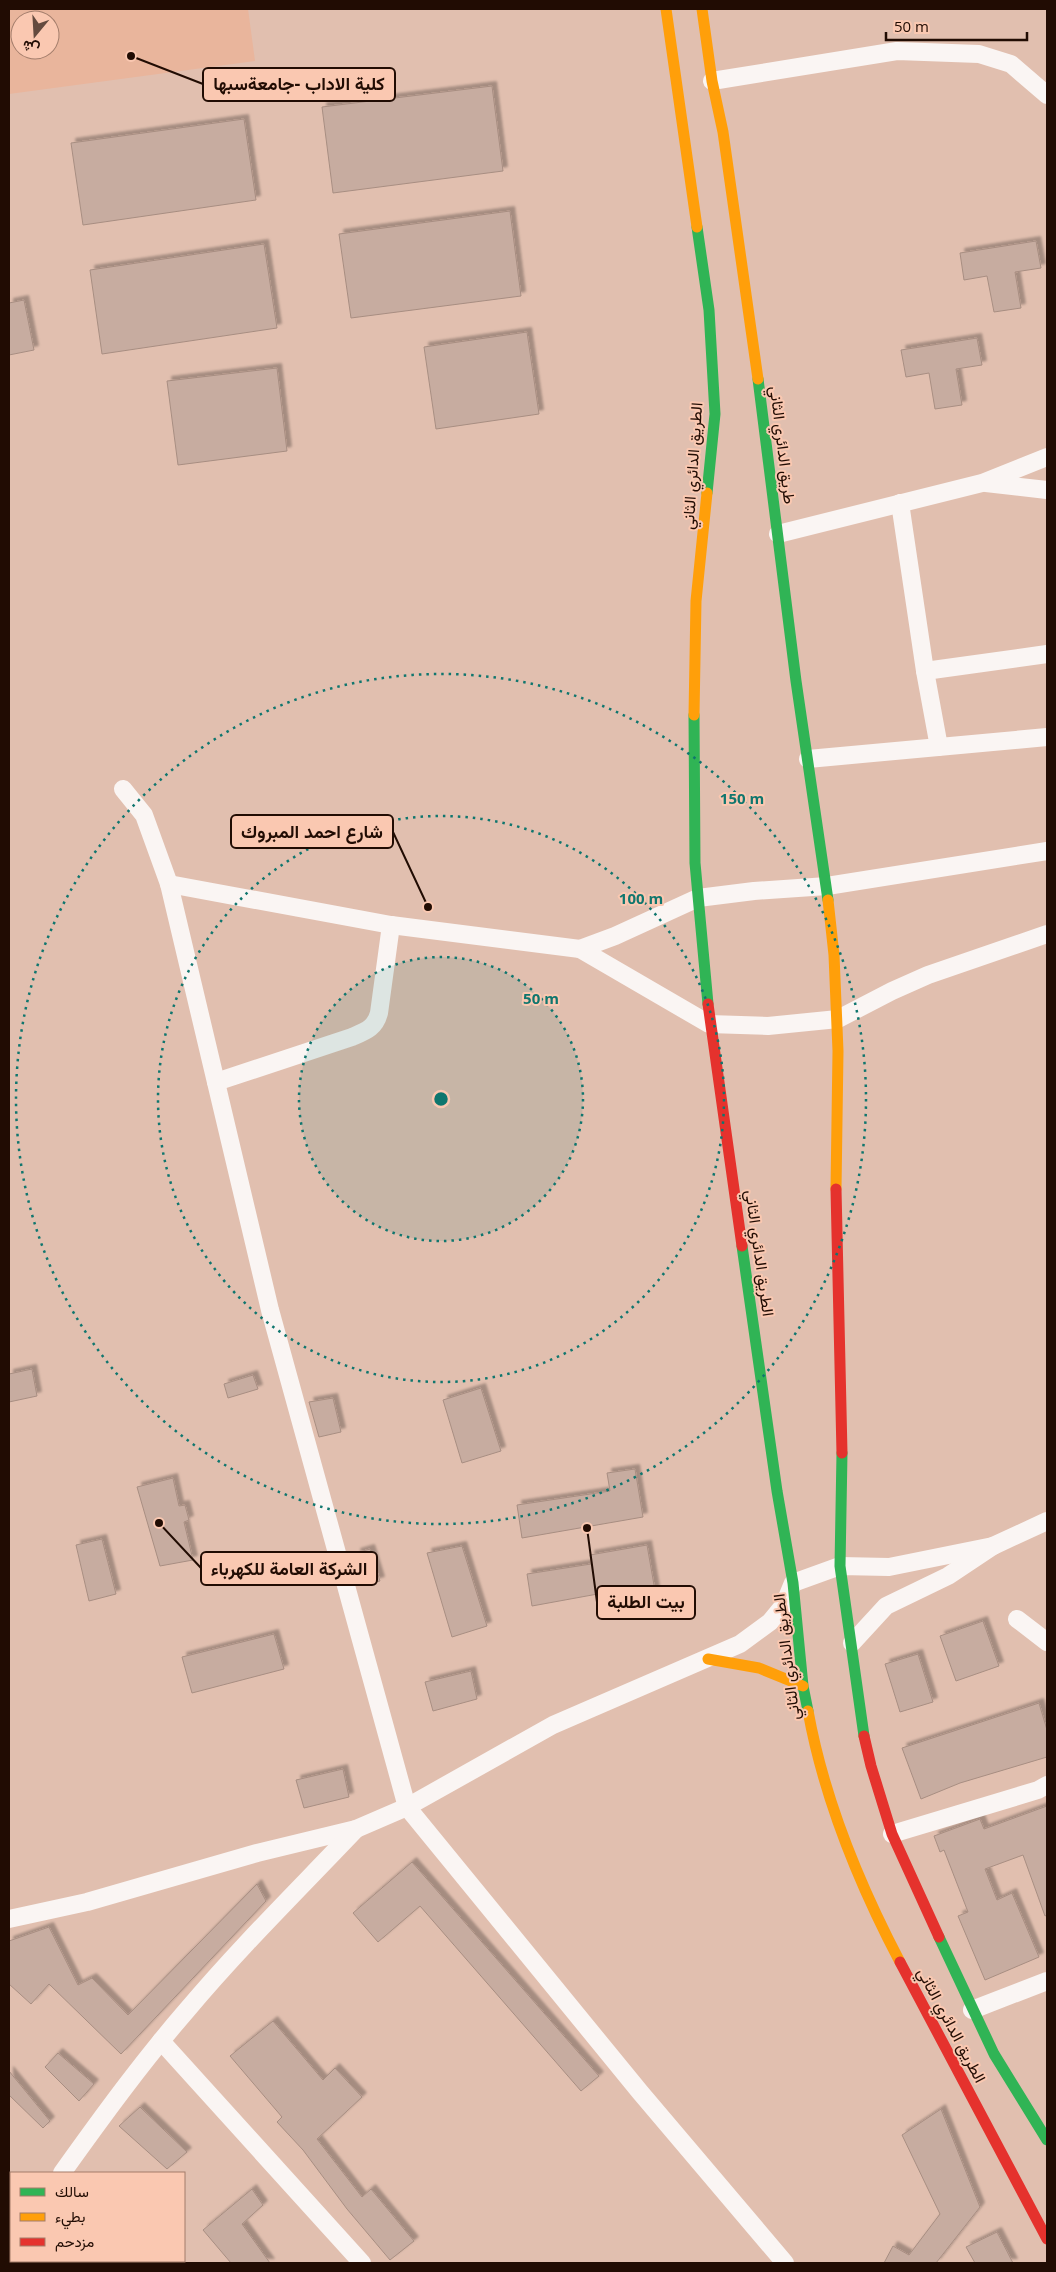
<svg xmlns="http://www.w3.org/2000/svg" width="1056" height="2272" font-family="'Open Sans',Vazirmatn,sans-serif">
	<defs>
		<filter id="shadow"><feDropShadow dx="4.5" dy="-4.5" stdDeviation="1" flood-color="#0004"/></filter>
	</defs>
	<rect width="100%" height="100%" fill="#e1bfaf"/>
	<path fill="#e9b59c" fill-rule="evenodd" d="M 9,9 L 248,9 L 255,61 L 9,94 ZM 20,20 L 50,20 L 50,50 L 20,50 Z"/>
	<g fill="#c7aca0" stroke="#a88e82" filter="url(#shadow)">
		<polygon points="492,86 503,171 333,193 322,107"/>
		<polygon points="244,119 256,200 83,225 71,143"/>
		<polygon points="510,211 521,296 351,318 339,234"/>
		<polygon points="1036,241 1041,268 1015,272 1021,308 994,312 987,276 964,280 960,253"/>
		<polygon points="264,244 277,328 102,354 90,270"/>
		<polygon points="24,300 34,350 9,355 9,303"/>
		<polygon points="527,332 539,414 436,429 424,347"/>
		<polygon points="977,338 982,365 956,369 962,405 935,409 929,373 906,377 901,350"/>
		<polygon points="277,368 287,451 178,465 167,381"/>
		<polygon points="32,1369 37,1396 9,1402 9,1374"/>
		<polygon points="253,1375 258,1389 228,1398 224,1384"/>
		<polygon points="481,1388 501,1451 462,1463 443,1400"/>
		<polygon points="333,1398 341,1432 319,1437 309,1402"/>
		<polygon points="635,1469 643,1517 522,1538 517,1505 610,1491 607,1473"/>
		<polygon points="173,1478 179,1506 185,1505 189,1520 184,1522 193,1560 160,1566 137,1487"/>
		<polygon points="102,1539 116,1594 89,1601 76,1545"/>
		<polygon points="647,1545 657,1602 627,1607 625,1589 532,1606 527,1574 591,1564 590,1555"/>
		<polygon points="462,1546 487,1626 452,1637 427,1553"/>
		<polygon points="370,1549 380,1581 365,1585 356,1553"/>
		<polygon points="983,1621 999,1666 956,1681 940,1636"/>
		<polygon points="274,1634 284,1669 192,1693 182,1657"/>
		<polygon points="918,1654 933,1702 900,1712 885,1664"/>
		<polygon points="471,1671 477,1699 433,1711 425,1682"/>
		<polygon points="1039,1703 1047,1730 1047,1757 960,1783 921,1799 902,1748"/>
		<polygon points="343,1769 349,1797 304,1808 296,1780"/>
		<polygon points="1047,1806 1047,1915 1045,1916 1023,1855 985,1869 997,1900 1012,1893 1039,1957 985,1980 958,1916 968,1912 944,1850 940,1852 934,1836 980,1819 984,1829"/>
		<polygon points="412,1862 599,2076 581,2091 420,1906 378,1942 353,1913"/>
		<polygon points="257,1884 266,1901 121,2054 49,1984 31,2004 9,1984 9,1941 49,1927 78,1985 92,1978 128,2015"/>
		<polygon points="273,2021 323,2080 335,2068 362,2097 317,2139 362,2197 371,2189 414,2241 390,2260 347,2209 303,2150 277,2122 282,2117 230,2056"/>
		<polygon points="58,2053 94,2084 79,2101 45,2067"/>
		<polygon points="9,2071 50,2121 43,2128 9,2095"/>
		<polygon points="140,2107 187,2152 167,2169 119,2126"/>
		<polygon points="941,2109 980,2207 936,2263 884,2263 893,2246 909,2255 940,2214 902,2135"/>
		<polygon points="252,2189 263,2205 242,2224 270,2263 231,2263 203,2230"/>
		<polygon points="997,2232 1013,2263 975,2263 966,2247"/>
	</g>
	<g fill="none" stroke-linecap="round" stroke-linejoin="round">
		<g stroke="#faf5f3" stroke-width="18">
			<polyline points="712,81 897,51 979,54 1011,64 1047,95"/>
			<polyline points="986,483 1047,490"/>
			<polyline points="900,503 925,671 939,747"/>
			<polyline points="778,534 982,483 1047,457"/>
			<polyline points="925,671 1047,654"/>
			<polyline points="808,759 1047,737"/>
			<polyline points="123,789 144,815 169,884 270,1310 407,1807 640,2092 785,2263"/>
			<polyline points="169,884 391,925 580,949 709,1024 768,1026 838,1019 892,991 928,975 1047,934"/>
			<polyline points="580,949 615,936 698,898 754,891 827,886 1047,851"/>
			<path d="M 216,1082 L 352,1037 C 366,1031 375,1028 379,1013 L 391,925"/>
			<polyline points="1017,1619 1047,1642"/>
			<polyline points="852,1643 886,1606 948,1576 993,1546 1047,1521"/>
			<polyline points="892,1834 1038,1790 1047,1785"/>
			<polyline points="9,1919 87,1902 257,1853 356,1829 407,1807 553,1725 740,1644 770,1622 784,1605 793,1583 840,1566 889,1567 993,1546"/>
			<polyline points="972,2010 1047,1981"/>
			<polyline points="161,2041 362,2263"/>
			<path d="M 62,2173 C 102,2117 142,2062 187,2010 C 240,1947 299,1889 356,1829"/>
			<polyline points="9,2248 11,2244"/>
		</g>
		<g stroke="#30b455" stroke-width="11">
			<polyline points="697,227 709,310 715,414 707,493"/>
			<polyline points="758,379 796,681 828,900"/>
			<polyline points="694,715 695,863 708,1004"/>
			<polyline points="742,1246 777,1491 793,1583 803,1686 808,1711"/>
			<polyline points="842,1453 840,1566 864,1736"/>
			<polyline points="939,1937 994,2054 1047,2140"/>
		</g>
		<g stroke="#ff9f0a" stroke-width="11">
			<polyline points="666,9 697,227"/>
			<polyline points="702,9 712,81 723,132 758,379"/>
			<polyline points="694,715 696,601 707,493"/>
			<polyline points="828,900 834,955 838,1051 836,1189"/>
			<polyline points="708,1659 759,1668 803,1686"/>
			<path d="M 808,1711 C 824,1799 859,1884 900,1962"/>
		</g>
		<g stroke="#e5322d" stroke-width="11">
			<polyline points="708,1004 742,1246"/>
			<polyline points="836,1189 842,1453"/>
			<polyline points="864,1736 871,1766 892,1834 939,1937"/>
			<polyline points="900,1962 1047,2239"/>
		</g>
	</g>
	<circle cx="441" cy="1099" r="142" fill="#0f766e" fill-opacity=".12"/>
	<g fill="none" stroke="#0f766e" stroke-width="2.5" stroke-dasharray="2.5 5">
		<circle cx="441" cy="1099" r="142"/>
		<circle cx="441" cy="1099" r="283"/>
		<circle cx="441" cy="1099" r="425"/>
	</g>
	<g text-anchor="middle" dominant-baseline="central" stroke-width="4" stroke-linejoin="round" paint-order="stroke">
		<g font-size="16" fill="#210c03" stroke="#fac8b1">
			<text transform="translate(783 445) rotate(83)">طريق الدائري الثاني</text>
			<text transform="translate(692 466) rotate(-86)">الطريق الدائري الثاني</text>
			<text transform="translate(760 1253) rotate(82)">الطريق الدائري الثاني</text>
			<text transform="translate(786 1657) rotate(-97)">الطريق الدائري الثاني</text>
			<text transform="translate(952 2025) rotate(62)">الطريق الدائري الثاني</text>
		</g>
	</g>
	<circle cx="441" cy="1099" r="8" fill="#0f766e" stroke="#fac8b1" stroke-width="2.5"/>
	<g font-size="15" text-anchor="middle" font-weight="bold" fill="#0f766e" stroke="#fac8b1" stroke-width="4" stroke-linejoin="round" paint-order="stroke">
		<text x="742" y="804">150 m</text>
		<text x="641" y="904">100 m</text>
		<text x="541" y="1004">50 m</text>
	</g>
	<path fill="none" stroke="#210c03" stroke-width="2" d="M131 56L203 84M428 907L393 832M159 1523L201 1568M587 1528L597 1602"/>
	<g fill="#210c03" stroke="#fac8b1" stroke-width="2">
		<circle cx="131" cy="56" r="5"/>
		<circle cx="428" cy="907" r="5"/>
		<circle cx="159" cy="1523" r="5"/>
		<circle cx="587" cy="1528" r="5"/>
	</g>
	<g fill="#fac8b1" stroke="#210c03" stroke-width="2">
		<rect x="203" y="68" width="192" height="33" rx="5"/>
		<rect x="231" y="815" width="162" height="33" rx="5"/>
		<rect x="201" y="1552" width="176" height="33" rx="5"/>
		<rect x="597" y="1586" width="98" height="33" rx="5"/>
	</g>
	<g font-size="18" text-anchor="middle" font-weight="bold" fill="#210c03">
		<text x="299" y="90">كلية الاداب -جامعةسبها</text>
		<text x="312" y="838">شارع احمد المبروك</text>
		<text x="289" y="1575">الشركة العامة للكهرباء</text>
		<text x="646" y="1608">بيت الطلبة</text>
	</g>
	<rect width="1056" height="2272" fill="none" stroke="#210c03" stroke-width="20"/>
	<rect x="10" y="2172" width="175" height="90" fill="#fac8b1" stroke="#a37d6b"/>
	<rect x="20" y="2188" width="25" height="8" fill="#30b455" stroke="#a37d6b"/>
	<text x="55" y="2197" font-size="15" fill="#210c03">سالك</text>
	<rect x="20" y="2213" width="25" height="8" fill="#ff9f0a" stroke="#a37d6b"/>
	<text x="55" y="2222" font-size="15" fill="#210c03">بطيء</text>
	<rect x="20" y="2238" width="25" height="8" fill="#e5322d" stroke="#a37d6b"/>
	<text x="55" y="2247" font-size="15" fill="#210c03">مزدحم</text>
	<g transform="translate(35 35) rotate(198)"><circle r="24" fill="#fac8b1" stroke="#a37d6b"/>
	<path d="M0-4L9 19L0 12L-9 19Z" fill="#644b3f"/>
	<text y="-8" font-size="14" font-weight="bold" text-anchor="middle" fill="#210c03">ش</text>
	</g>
	<path d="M886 32v8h141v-8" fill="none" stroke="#210c03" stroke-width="2.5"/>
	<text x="894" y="32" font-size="15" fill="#210c03" stroke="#fac8b1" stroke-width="4" paint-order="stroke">50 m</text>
</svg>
